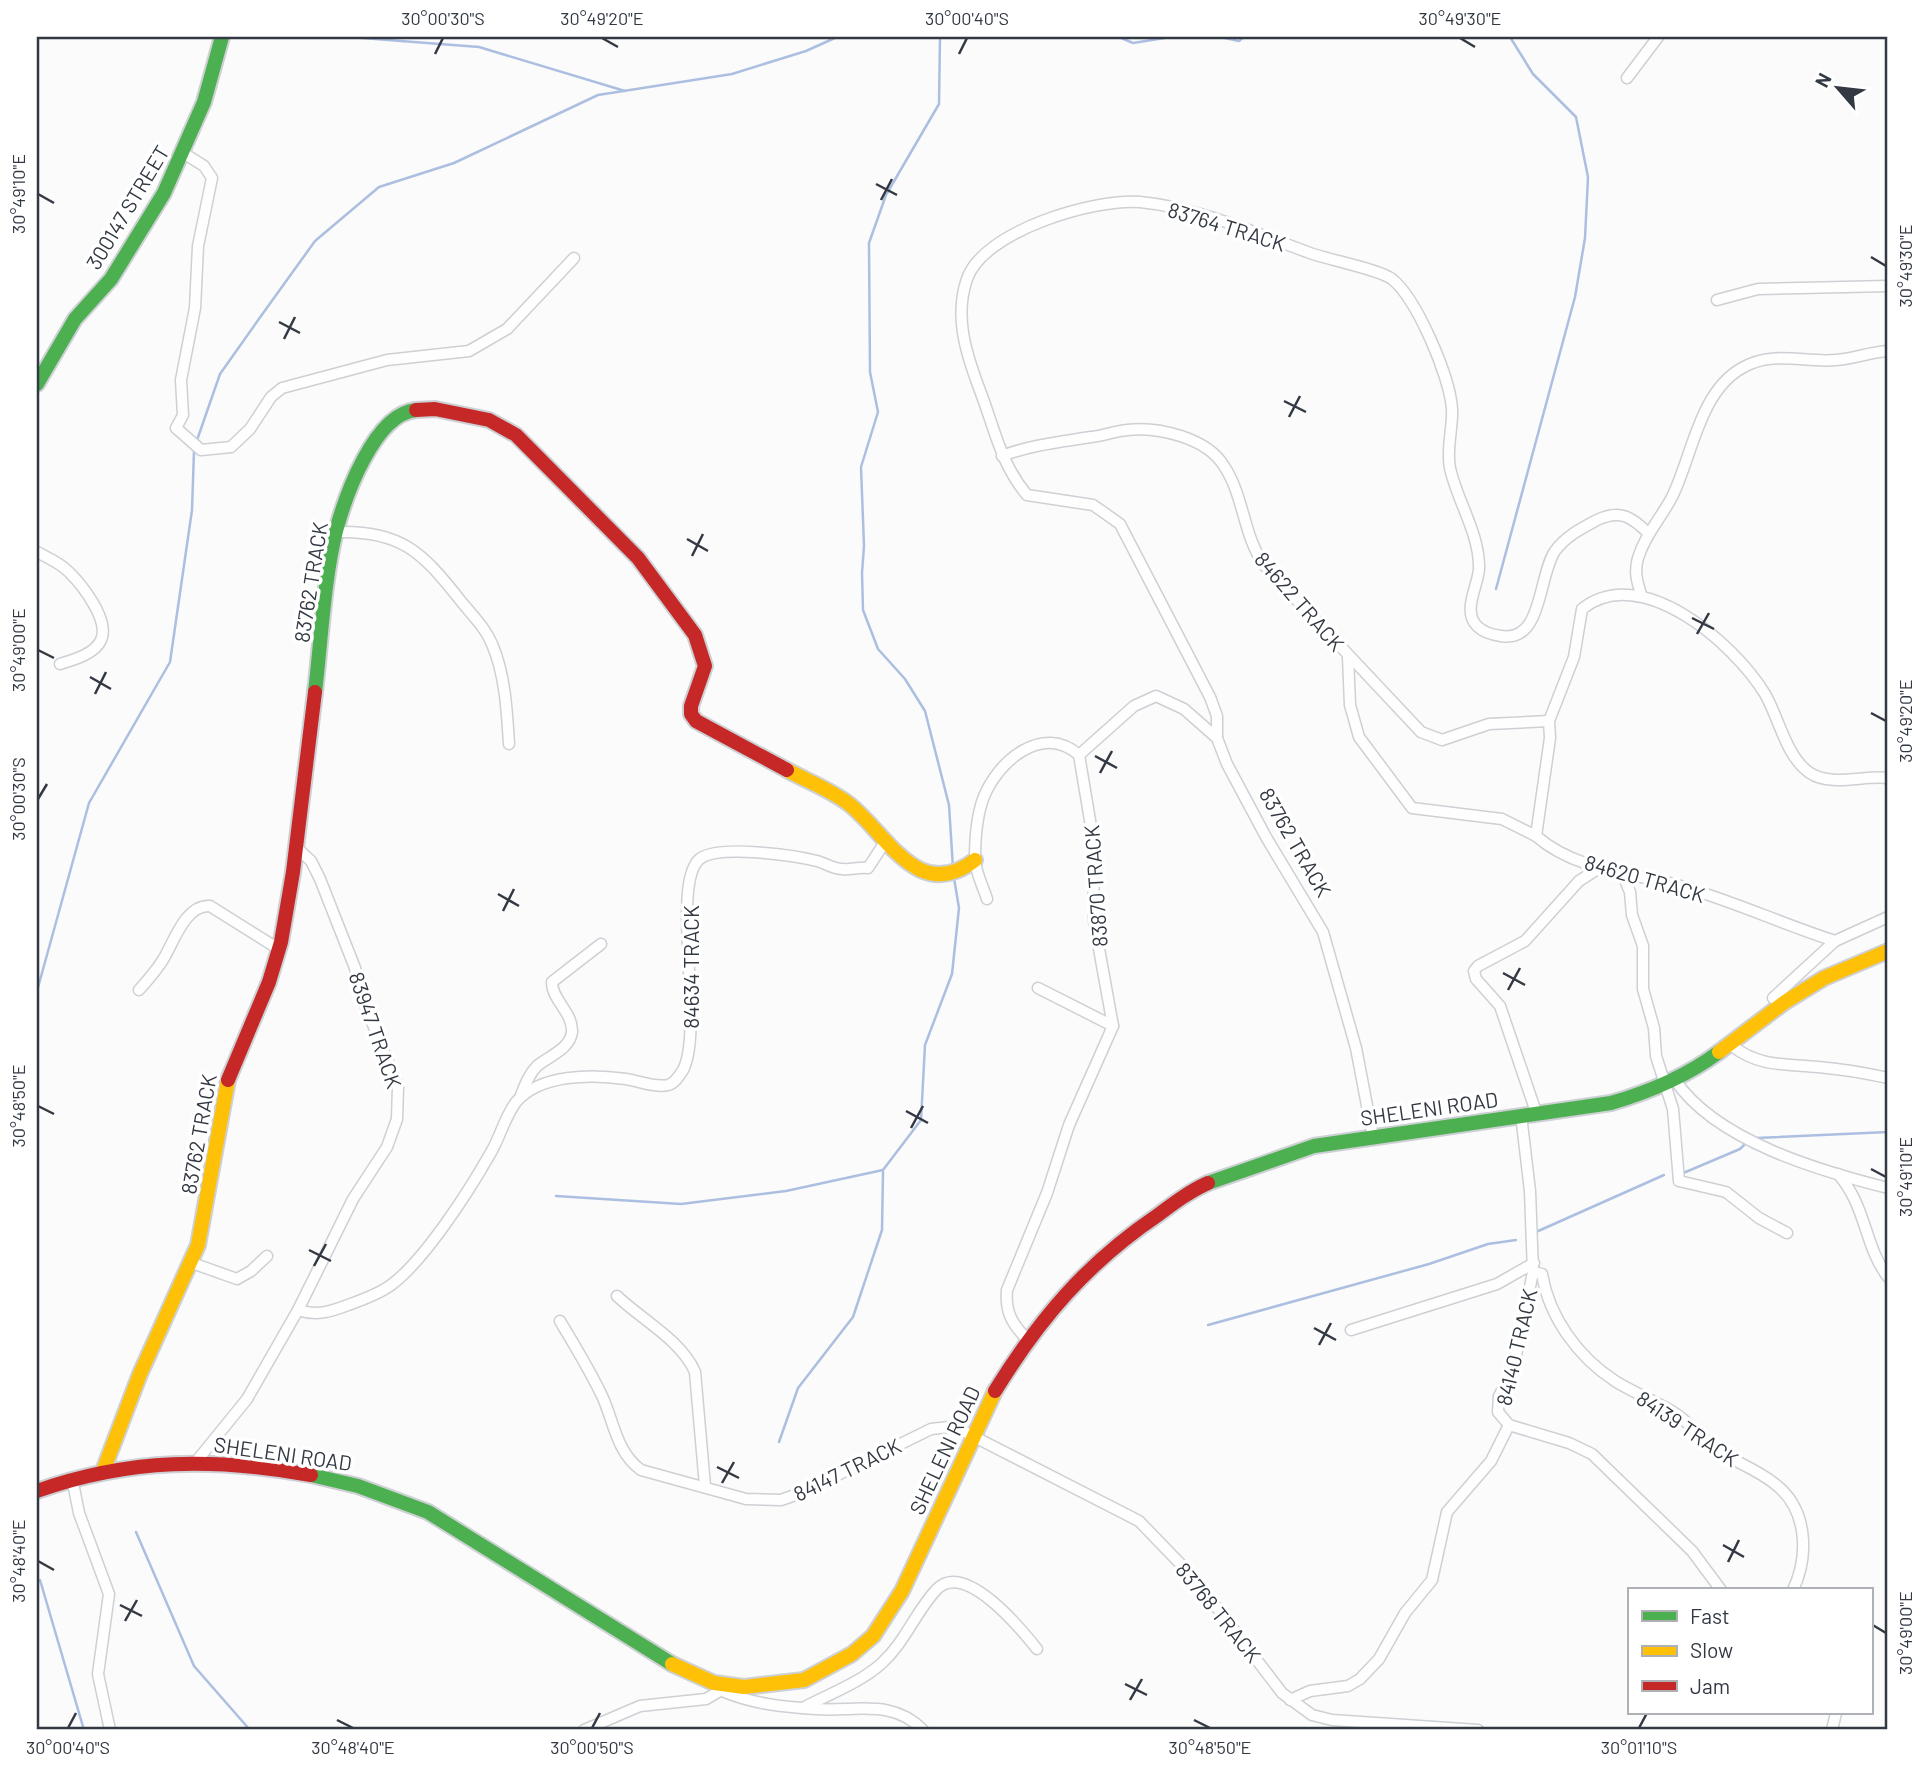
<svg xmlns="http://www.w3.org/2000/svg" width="1925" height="1767" font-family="Barlow,sans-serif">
	<rect width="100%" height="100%" fill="#fbfbfb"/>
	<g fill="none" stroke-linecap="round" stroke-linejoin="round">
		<g stroke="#acbfe0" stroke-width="2.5">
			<polyline points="349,37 479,47 625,91"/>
			<polyline points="940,37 939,104 886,195 869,243 870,372 878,412 861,467 864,546 862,573 863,610 878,649 905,679 925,711 949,805 953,868"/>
			<polyline points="1119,37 1133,43 1171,37"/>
			<polyline points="1220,37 1239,41 1244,37"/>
			<polyline points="196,443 220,374 261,316 315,241 379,187 454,163 598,95 732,74 806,51 837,37"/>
			<polyline points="1496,589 1575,297 1585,238 1588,177 1576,117 1533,74 1510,37"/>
			<polyline points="37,991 89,803 170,662 192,510 194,451"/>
			<polyline points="1756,1138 1888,1132"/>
			<polyline points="1681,1174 1740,1149 1747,1142"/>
			<polyline points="556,1196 681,1204 786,1191 883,1170 921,1120 925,1045 952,974 959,908 954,878"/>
			<polyline points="1536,1232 1664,1175"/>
			<polyline points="1208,1325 1429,1264 1488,1244 1516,1240"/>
			<polyline points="779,1442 798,1388 853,1317 882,1230 883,1172"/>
			<polyline points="136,1532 194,1666 250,1730"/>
			<polyline points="40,1580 84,1730"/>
		</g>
		<defs>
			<g id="street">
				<polyline points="1627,78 1658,37"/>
				<polyline points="185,154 204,166 212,178 198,246 195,308 181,380 183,415 176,428 201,450 231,447 250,429 271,397 282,388 387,360 469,351 507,329 574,258"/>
				<polyline points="1717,300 1758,289 1888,286"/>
				<path d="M 1002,456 C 1030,445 1060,442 1091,437 C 1103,436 1115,431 1127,430 C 1158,426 1207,438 1224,466 C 1244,496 1243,535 1264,565 L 1421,732 L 1442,740 L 1489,724 L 1549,721"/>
				<path d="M 336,532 C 401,530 422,552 460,600 C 472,615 485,627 492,644 C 505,674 507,711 509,744"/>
				<path d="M 37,552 C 48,558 60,563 69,572 C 82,585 110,620 101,640 C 95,654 73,660 60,664"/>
				<path d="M 1641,594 C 1637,582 1634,571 1638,558 C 1645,535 1661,518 1672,497 C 1692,457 1699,392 1742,368 C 1773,350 1803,363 1836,360 C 1853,359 1870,352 1888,351"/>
				<polyline points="1348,657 1350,705 1359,737 1412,808 1502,819 1536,836"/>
				<path d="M 1217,738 L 1217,716 L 1210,697 L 1120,524 L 1093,505 L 1027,495 C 1000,463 994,426 979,388 C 966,353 954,316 967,279 C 983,231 1095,198 1140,202 C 1200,208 1255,233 1310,253 C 1329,260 1378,269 1392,279 C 1417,299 1450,377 1452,409 C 1453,428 1446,449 1450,468 C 1457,501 1480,534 1479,569 C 1478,586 1462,611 1477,626 C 1483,632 1493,635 1501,636 C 1543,643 1538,576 1555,551 C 1566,536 1582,528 1597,520 C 1620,509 1632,517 1648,533"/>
				<polyline points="1079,755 1134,706 1156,696 1184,709 1217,738 1227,764 1266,837 1323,932 1356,1048 1373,1137"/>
				<polyline points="1622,873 1630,892 1632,915 1643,946 1643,989 1654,1028 1656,1056 1673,1109 1679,1181 1726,1192 1759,1218 1787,1233"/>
				<path d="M 987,899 C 983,886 975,872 975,858 C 975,840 977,816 983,799 C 997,761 1043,723 1079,755 L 1093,838 L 1094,921 L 1113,1026 L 1069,1125 L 1047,1193 L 1007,1290 C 1005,1312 1012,1324 1027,1339"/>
				<path d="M 1835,941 C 1782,924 1731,900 1677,885 C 1630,873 1575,870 1536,836 L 1550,738 L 1549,721 L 1574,657 L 1582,609 C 1641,562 1734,643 1765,694 C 1779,718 1786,757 1810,773 C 1831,787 1864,775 1888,778"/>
				<polyline points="1038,988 1113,1026"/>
				<path d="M 139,990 C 148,980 157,970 164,958 C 174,941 186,904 210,906 L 277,948"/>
				<polyline points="1773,998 1835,941 1888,917"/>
				<path d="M 1731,1045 C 1758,1067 1786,1064 1818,1067 C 1842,1069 1865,1073 1888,1078"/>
				<path d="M 1675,1080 C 1716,1141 1820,1171 1888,1188"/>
				<path d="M 521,1095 C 525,1085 529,1074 537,1066 C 549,1056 570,1049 572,1032 C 573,1012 551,999 552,982 L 601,944"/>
				<polyline points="1536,1112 1500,1006 1476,979 1474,971 1478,966 1525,941 1579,881 1599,868"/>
				<polyline points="1521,1115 1530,1191 1533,1272 1513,1370 1499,1396 1498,1412 1509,1425 1569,1443 1592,1454 1692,1551 1721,1590"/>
				<path d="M 1838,1174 C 1867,1207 1864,1246 1888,1277"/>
				<polyline points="192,1263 237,1279 251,1271 267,1256"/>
				<path d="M 1533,1272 L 1542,1274 C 1549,1317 1578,1357 1615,1381 C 1634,1393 1656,1401 1676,1414 C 1690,1423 1701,1439 1716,1449 C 1734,1462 1757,1469 1775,1484 C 1808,1509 1809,1556 1793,1590"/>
				<path d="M 617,1296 C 642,1320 681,1340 695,1372 L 705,1486"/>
				<path d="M 298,1310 C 316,1316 330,1312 348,1305 C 362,1300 379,1294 391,1285 C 424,1261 469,1191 490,1154 C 500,1138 504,1118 516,1102 C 540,1074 592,1074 626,1079 C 639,1081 655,1088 668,1085 C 675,1083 679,1076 683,1070 C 705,1028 669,879 701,858 C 721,845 793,855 817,861 C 825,863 833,869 842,869 C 850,870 859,867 868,868 L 885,842"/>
				<path d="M 560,1321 C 575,1346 591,1372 603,1398 C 614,1423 617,1453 641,1470 L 746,1499 L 781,1500 L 801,1493 L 931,1429 L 949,1427 L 961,1430 L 1139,1521 L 1195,1579 L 1282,1693 L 1312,1715 L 1332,1720 L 1478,1730"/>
				<polyline points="1351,1330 1497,1284 1534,1263"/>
				<polyline points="195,1463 247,1399 298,1310 353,1199 387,1147 397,1119 398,1087 364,1002 355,968 320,879 311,861 297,848"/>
				<polyline points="72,1478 79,1513 109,1594 98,1674 110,1730"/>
				<path d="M 722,1691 C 753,1704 783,1707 816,1709 C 855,1712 892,1698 923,1730"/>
				<polyline points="1290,1700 1310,1691 1348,1686 1360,1679 1379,1659 1405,1613 1432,1580 1447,1512 1491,1461 1509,1425"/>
				<path d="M 803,1708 C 829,1694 860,1683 882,1663 C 905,1642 915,1613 936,1590 C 964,1559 1021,1629 1037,1649"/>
				<polyline points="584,1730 640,1706 706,1699 725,1688"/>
				<polyline points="1832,1730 1836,1713"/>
			</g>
			<g id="fast">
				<polyline points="37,384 75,319 111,279 164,193 204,102 222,37"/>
				<path d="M 315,692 C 321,642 324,578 336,531 C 345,497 374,414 416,410"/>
				<path d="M 1208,1183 L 1314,1146 L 1611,1103 C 1649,1092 1687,1076 1719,1052"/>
				<polyline points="311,1475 358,1486 428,1512 672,1664"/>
			</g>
			<g id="slow">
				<path d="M 787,770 C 807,781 831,790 849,804 C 888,835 918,904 975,860"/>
				<polyline points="1719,1052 1785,1002 1824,978 1888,951"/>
				<polyline points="103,1471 140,1374 198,1245 228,1080"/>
				<polyline points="672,1664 714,1683 744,1687 804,1680 852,1654 873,1636 902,1591 995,1391"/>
			</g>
			<g id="jam">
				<polyline points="416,410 435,409 489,420 516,435 638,558 695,635 705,666 691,706 691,714 696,721 787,770"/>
				<polyline points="228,1080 269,982 281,942 293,872 315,692"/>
				<path d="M 995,1391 C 1040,1318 1087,1263 1158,1215 C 1174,1203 1190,1191 1208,1183"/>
				<path d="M 37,1491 C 130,1458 215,1458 311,1475"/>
			</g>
		</defs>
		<use href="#street" stroke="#cdd0d4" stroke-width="13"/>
		<use href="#fast" stroke="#cdd0d4" stroke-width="18"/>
		<use href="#slow" stroke="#cdd0d4" stroke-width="18"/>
		<use href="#jam" stroke="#cdd0d4" stroke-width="18"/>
		<use href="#street" stroke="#fefefe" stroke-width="10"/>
		<use href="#fast" stroke="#4caf50" stroke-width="14"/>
		<use href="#slow" stroke="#ffc107" stroke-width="14"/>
		<use href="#jam" stroke="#c62828" stroke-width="14"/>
	</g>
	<path fill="none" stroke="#333943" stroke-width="2.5" d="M 602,38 L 618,47M 1460,38 L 1475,47M 435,54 L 443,38M 959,54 L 967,38M 876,184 L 897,195M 38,194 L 54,203M 881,200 L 892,179M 1871,257 L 1886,266M 279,322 L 300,333M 284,339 L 295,317M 1284,401 L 1306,412M 1289,417 L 1300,396M 687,539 L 708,551M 692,556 L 703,534M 1692,618 L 1714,629M 1697,634 L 1709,613M 38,650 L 54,658M 90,677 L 111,689M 95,694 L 106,672M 1871,713 L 1886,721M 1095,756 L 1117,768M 1100,773 L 1112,751M 38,799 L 47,784M 498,894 L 519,906M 503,911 L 514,889M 1503,973 L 1525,985M 1508,990 L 1520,968M 38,1106 L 54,1114M 906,1111 L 928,1123M 911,1128 L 923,1106M 1871,1169 L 1886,1177M 309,1250 L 331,1261M 314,1266 L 326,1244M 1314,1328 L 1336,1340M 1319,1345 L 1331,1323M 717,1467 L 739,1478M 722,1483 L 734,1462M 1723,1545 L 1744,1557M 38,1561 L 54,1570M 1728,1562 L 1739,1540M 120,1605 L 142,1616M 125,1621 L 137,1600M 1871,1624 L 1886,1633M 1125,1684 L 1147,1695M 1130,1700 L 1142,1679M 337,1720 L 353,1728M 1194,1720 L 1210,1728M 68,1728 L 76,1713M 592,1728 L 600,1713M 1639,1728 L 1647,1713"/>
	<g text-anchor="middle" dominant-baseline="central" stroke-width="7" stroke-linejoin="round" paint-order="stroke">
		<g font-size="21" fill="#333943" stroke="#fff">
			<text transform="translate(127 207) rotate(-59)">300147 STREET</text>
			<text transform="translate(1227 226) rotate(17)">83764 TRACK</text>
			<text transform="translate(310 582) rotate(-81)">83762 TRACK</text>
			<text transform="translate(1300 601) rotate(49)">84622 TRACK</text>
			<text transform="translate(1296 842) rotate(60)">83762 TRACK</text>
			<text transform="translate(1645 878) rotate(16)">84620 TRACK</text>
			<text transform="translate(1095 886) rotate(-94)">83870 TRACK</text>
			<text transform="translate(690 967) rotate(-90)">84634 TRACK</text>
			<text transform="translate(376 1030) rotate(71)">83947 TRACK</text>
			<text transform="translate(1429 1108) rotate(-8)">SHELENI ROAD</text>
			<text transform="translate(198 1134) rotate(-80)">83762 TRACK</text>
			<text transform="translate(1516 1347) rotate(-77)">84140 TRACK</text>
			<text transform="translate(1688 1428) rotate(34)">84139 TRACK</text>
			<text transform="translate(944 1450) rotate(-65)">SHELENI ROAD</text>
			<text transform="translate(283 1453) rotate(8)">SHELENI ROAD</text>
			<text transform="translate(847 1469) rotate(-26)">84147 TRACK</text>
			<text transform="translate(1219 1612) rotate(51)">83768 TRACK</text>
		</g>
	</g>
	<rect width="1925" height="1767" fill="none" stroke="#ffffff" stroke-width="77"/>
	<rect x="1628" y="1588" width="245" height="126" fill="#ffffff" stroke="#adb0b4" stroke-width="2"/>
	<rect x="1642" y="1611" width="35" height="10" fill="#4caf50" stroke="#adb0b4" stroke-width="2"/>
	<text x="1690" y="1624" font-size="21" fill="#333943">Fast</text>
	<rect x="1642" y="1646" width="35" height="10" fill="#ffc107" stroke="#adb0b4" stroke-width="2"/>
	<text x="1690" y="1658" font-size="21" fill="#333943">Slow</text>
	<rect x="1642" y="1681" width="35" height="10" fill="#c62828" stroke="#adb0b4" stroke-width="2"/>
	<text x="1690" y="1694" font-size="21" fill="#333943">Jam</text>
	<g transform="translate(1838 88) rotate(298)" stroke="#ffffff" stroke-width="5" paint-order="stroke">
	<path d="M0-5L12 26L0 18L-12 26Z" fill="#333943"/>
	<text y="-10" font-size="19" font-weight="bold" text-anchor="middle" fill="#333943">N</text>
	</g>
	<rect x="38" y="38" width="1848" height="1690" fill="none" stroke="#333943" stroke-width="2.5"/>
	<g font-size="18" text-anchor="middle" fill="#333943">
		<text x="443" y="25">30°00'30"S</text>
		<text x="602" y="25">30°49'20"E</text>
		<text x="967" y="25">30°00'40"S</text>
		<text x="1460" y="25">30°49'30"E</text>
		<text transform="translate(19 194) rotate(-90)" y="6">30°49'10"E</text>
		<text transform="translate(1906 266) rotate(-90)" y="6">30°49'30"E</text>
		<text transform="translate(19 650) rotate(-90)" y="6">30°49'00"E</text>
		<text transform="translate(1906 721) rotate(-90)" y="6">30°49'20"E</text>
		<text transform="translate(19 799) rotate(-90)" y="6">30°00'30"S</text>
		<text transform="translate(19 1106) rotate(-90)" y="6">30°48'50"E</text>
		<text transform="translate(1906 1177) rotate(-90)" y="6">30°49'10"E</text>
		<text transform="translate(19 1561) rotate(-90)" y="6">30°48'40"E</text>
		<text transform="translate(1906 1633) rotate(-90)" y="6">30°49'00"E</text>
		<text x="68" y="1754">30°00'40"S</text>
		<text x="353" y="1754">30°48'40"E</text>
		<text x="592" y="1754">30°00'50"S</text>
		<text x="1210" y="1754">30°48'50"E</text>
		<text x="1639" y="1754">30°01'10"S</text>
	</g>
</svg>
